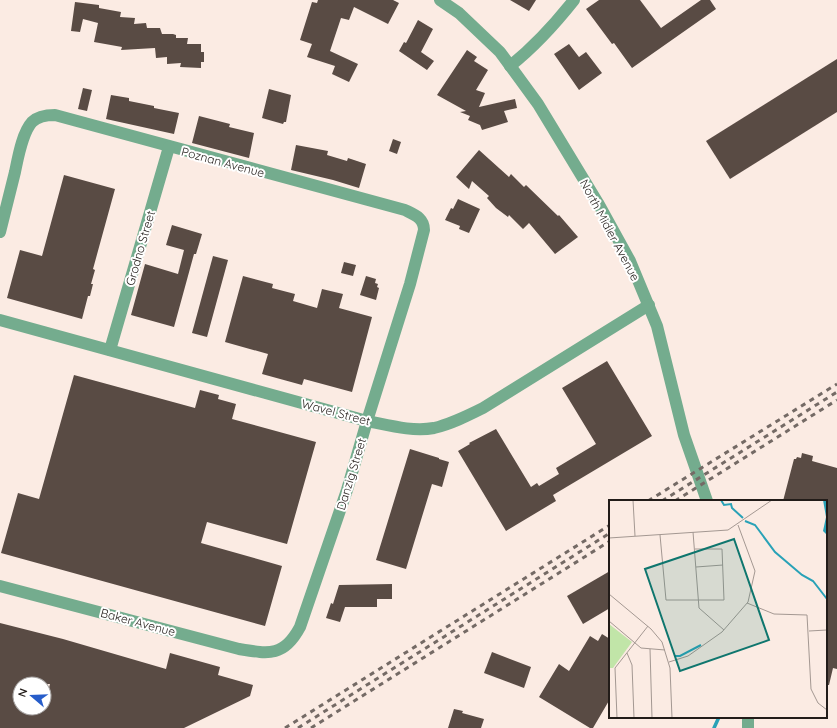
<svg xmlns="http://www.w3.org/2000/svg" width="837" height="728" font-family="Quicksand,sans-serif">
	<rect width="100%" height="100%" fill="#fbebe3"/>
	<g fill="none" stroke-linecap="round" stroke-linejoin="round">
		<polyline stroke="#29a2b7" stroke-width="3.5" points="714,728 719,717"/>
	</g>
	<g fill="#594b44" fill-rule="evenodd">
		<polygon points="318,0 393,0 399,3 388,24 354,7 349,20 341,18 330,51 358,64 349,82 332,74 335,66 307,57 312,44 300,40 312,2 317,3"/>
		<polygon points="510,0 536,0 529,11"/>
		<polygon points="599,0 640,0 661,28 701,0 710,0 716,9 632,68 614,43 612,44 586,9"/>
		<polygon points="75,2 99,5 99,8 121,12 120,17 135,18 134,24 146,23 147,28 160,28 162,34 173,34 176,35 176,38 188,38 187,44 201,44 201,52 204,52 204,62 201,62 201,68 180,67 181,63 167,64 167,57 156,58 155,48 121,50 122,47 94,42 98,23 83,19 80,32 71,31"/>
		<polygon points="418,20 433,29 421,52 434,61 427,70 399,51 404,42 406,43"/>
		<polygon points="569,44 579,57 586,52 602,73 579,90 554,54"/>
		<polygon points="467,50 477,57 474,61 488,70 476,90 485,93 479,107 515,99 517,108 504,111 508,122 482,130 480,125 468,120 470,116 460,112 466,111 437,95"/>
		<polygon points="837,59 837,112 730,179 706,141"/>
		<polygon points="83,88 92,90 87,111 78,109"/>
		<polygon points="269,89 291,95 286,122 284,122 283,124 262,118"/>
		<polygon points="111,95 129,98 129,101 154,106 154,108 179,113 174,134 106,119"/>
		<polygon points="199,116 230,124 229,127 254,133 249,158 192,143"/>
		<polygon points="393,139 401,142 397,154 389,151"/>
		<polygon points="296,145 328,151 327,155 347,161 348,158 366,164 359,188 333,180 291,170"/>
		<polygon points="479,150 509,177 511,174 524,187 526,185 558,216 559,215 578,237 555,254 529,223 523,229 509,215 508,217 496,208 487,198 489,196 472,181 469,189 456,177"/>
		<polygon points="64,175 115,189 93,269 95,270 91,284 93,284 90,296 88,296 82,319 7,298 20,250 42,256"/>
		<polygon points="458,199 480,209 469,233 459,229 460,226 445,220 451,208 453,209"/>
		<polygon points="172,225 202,234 196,254 194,254 174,327 131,315 145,264 178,274 184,250 166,245"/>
		<polygon points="213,256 228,260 207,337 192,333"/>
		<polygon points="344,262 356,265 353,276 341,273"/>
		<polygon points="243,276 273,284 272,288 295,294 293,301 317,308 322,289 343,294 339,308 372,317 352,392 304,379 302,385 262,374 268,354 225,342"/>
		<polygon points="366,276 376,279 375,283 378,284 377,287 379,288 376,300 360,295"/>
		<polygon points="607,361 652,436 553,495 556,501 506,531 458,451 470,444 469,443 496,429 531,487 537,483 539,486 559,474 556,468 596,444 562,388"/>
		<polygon points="74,375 195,408 200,390 219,395 218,399 236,404 232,419 316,442 287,544 207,522 201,543 282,566 265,626 1,553 18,493 39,499"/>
		<polygon points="410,449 439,458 439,459 449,462 442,487 432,484 406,569 376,560"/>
		<polygon points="802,453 813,456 812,461 837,468 837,669 833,668 829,685 826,685 826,501 783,501 794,459 796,459 797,457 801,458"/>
		<polygon points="610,571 610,608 583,624 567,596"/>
		<polygon points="392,584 392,599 377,599 377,607 345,607 340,622 326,618 331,603 333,604 339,585"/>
		<path d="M 0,623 L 63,639 L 166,669 L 170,653 L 220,667 L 218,675 L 253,685 L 250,696 L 184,728 L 0,728 ZM 20,684 L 50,684 L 44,708 L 20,708 Z"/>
		<polygon points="602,634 610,639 610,699 593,728 590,728 539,697 559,664 569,671 590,636 598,641"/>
		<polygon points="492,652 531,667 524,688 484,673"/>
		<polygon points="454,709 463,711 462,713 484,719 481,728 448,728"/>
	</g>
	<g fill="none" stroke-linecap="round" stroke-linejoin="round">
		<g stroke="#74ac8e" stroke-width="12">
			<polyline points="440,0 459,13 500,52 538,104 598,203 630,261 657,326 684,435 707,501"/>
			<path d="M 510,66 C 534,47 555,24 574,0"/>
			<path d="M 0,232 C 5,212 10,192 15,172 C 18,158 22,133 32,122 C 38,116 46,115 55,115 L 405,210 C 415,215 424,218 424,230 L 410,284 L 367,421 L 347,490 L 300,627 C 284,657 269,654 239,649 L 0,586"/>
			<path d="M 0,320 L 367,421 C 388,425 412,432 434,428 C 451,424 467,416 483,408 L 649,305"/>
			<polyline points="110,350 169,147"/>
			<polyline points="748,717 748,728"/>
		</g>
		<g stroke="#746a65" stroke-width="3" stroke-dasharray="5 5" stroke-linecap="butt">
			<polyline points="648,501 837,384"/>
			<polyline points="662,501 837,392"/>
			<polyline points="675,501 837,400"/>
			<polyline points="285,728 610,525"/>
			<polyline points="298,728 610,533"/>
			<polyline points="311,728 610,541"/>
		</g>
	</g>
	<g text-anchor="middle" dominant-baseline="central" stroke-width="4" stroke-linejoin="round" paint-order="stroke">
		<g font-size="12" fill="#221c19" stroke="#fff">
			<text transform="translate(223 162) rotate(15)">Poznan Avenue</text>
			<text transform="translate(610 230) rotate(62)">North Midler Avenue</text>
			<text transform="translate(140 248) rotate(-74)">Grodno Street</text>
			<text transform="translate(336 412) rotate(15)">Wavel Street</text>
			<text transform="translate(351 474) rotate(-73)">Danzig Street</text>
			<text transform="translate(138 622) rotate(15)">Baker Avenue</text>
		</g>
	</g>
	<g transform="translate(609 500)">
		<rect width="218" height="218" fill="#fbebe3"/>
		<path d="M 0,124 L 23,142 L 4,168 L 0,168 Z" fill="#c1e5a8"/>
		<path d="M 214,0 L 218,0 L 218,35 L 214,31 L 217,17 Z" fill="#29a2b7"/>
		<path fill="none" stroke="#29a2b7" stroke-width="2" d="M 112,0 L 115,5 L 122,4 L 123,8 L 134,18M 136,21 L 146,25 L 166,52 L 193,75 L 204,81 L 218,99M 66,156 L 71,156 L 92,145"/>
		<path fill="none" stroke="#a49892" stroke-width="1" d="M 24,0 L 26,36M 84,32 L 90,108 L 115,130M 51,35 L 57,100 L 115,100 L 113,49 L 86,49M 0,38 L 119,30 L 163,0M 87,67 L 114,65M 0,94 L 42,129 L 53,142 L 61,168 L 63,218M 138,103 L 165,114 L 198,115 L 202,189 L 209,203 L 218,210M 0,121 L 32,148 L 56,150M 200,131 L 218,130M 41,149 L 43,218M 18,153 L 23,165 L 25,218M 60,162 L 79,156 L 113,132 L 139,102 L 146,71 L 129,25M 8,218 L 6,168 L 39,126"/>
		<path fill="#0f766e" fill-opacity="0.15" stroke="#0f766e" stroke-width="2" d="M 125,39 L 160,140 L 71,171 L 36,69 Z"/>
		<rect width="218" height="218" fill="none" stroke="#221c19" stroke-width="2"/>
	</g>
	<g transform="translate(32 696) rotate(289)"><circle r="19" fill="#ffffff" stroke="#a7a4a3"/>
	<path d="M0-3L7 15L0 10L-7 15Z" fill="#265dca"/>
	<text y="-6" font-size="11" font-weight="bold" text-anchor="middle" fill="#221c19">N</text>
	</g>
</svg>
